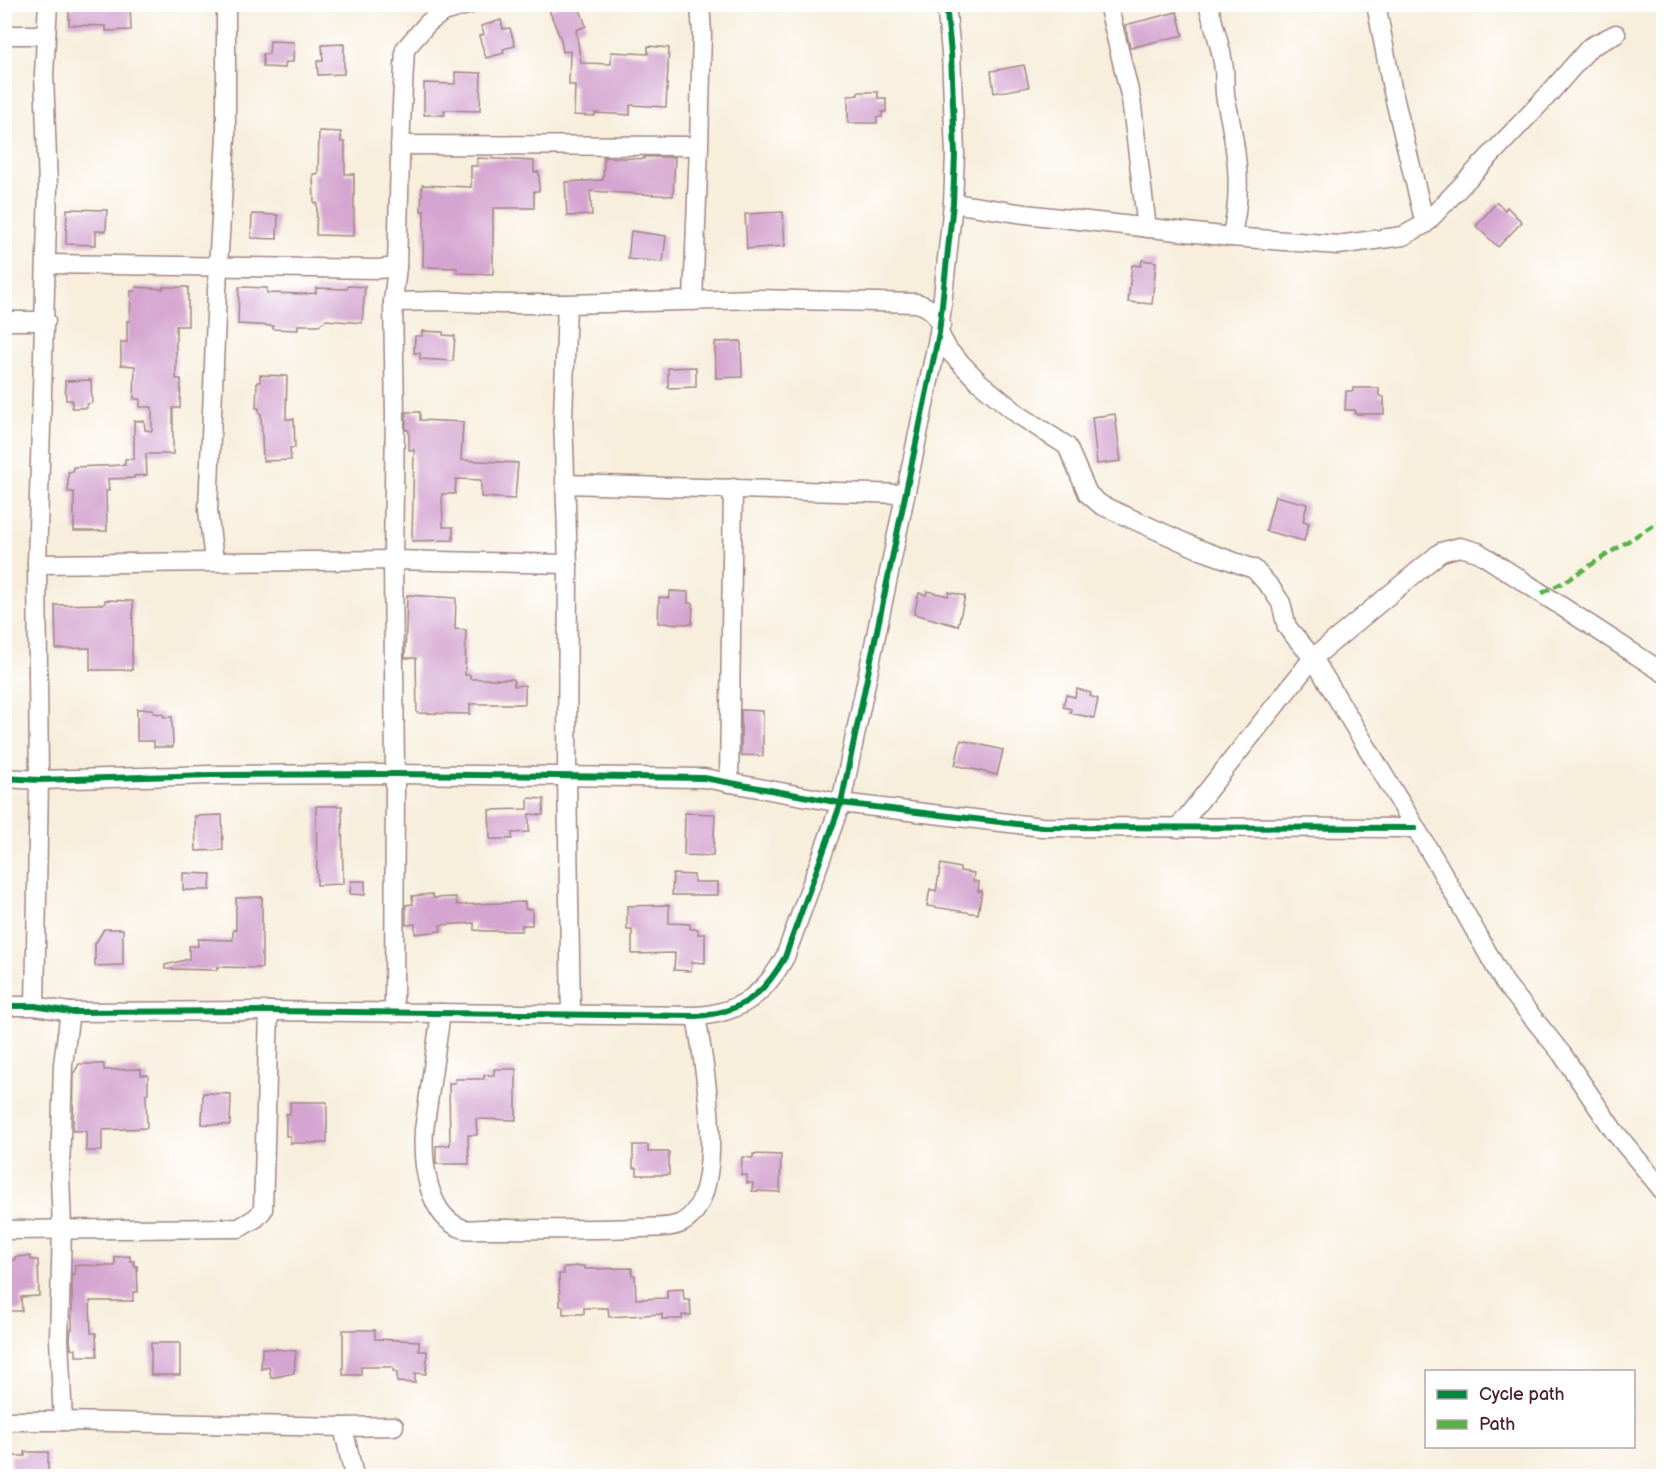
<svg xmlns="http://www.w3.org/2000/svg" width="1668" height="1481" font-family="'Balsamiq Sans',sans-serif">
	<rect width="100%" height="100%" fill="#fff"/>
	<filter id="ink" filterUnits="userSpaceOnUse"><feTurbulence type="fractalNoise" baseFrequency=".0167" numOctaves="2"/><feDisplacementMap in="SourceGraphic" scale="12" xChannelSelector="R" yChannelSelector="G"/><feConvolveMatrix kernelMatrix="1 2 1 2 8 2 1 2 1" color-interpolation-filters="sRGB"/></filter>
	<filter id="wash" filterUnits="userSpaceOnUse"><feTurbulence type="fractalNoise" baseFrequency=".008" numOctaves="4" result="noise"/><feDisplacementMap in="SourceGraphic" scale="24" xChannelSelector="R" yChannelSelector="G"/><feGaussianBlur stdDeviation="1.35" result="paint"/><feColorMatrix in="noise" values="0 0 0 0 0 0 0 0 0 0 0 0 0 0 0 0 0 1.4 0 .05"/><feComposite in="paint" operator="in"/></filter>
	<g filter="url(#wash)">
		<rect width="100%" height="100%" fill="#f7eedc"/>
		<g id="blocks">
			<g fill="#d4a5d0">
				<polygon points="75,4 130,5 131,30 106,31 106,26 69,25 69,8 75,8"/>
				<polygon points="564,4 578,4 586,26 576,30 581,63 611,64 611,52 648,54 648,46 669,48 666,107 630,105 630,115 595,113 595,116 574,115 575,85 569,85 570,51 563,52 561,40 549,10"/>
				<polygon points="1177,12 1183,35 1130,48 1125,25"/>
				<polygon points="501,20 503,29 510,28 515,46 503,49 504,53 486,58 479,36 484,34 481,26"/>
				<polygon points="270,41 294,42 293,62 286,62 285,68 263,67 263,54 269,54"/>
				<polygon points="344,44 344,74 318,75 317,61 323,61 322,45"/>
				<polygon points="1024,65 1029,87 994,93 991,71"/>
				<polygon points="455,72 481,73 480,111 444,110 445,115 424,115 424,83 455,84"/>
				<polygon points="858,92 878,92 878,98 886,98 886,112 882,112 882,117 877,117 877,123 848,123 848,96 858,95"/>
				<polygon points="319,131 341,132 341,142 345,142 345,174 354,174 354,236 316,235 317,203 314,203 313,174 318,174"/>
				<polygon points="604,157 644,159 644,157 675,157 673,196 590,191 592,215 567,216 565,182 603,180"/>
				<polygon points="477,158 534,161 534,172 539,172 539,191 534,191 534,208 493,208 493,274 457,273 457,268 423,267 424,211 421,211 422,185 471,187 471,166 477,166"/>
				<polygon points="1497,202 1505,210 1507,207 1522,222 1498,247 1476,226"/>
				<polygon points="67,209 107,210 106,231 96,231 96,245 66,244"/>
				<polygon points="783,212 785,246 747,249 745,214"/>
				<polygon points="252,214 278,215 277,239 251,238"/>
				<polygon points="631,231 666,236 663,262 628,259"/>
				<polygon points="1142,260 1156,262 1152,304 1128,302 1132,265 1141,266"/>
				<polygon points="348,286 365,287 362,323 326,320 319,325 298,325 298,330 273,329 273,326 238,324 239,287 267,288 267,293 303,294 316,293 316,288 347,289"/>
				<polygon points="136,287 163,289 163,287 188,287 188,326 176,326 176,379 181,379 180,408 173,408 173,454 146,454 147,475 134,476 134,478 108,479 109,491 106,491 107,531 74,531 74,492 68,492 68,472 73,472 73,467 125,465 125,459 134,459 134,421 144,421 145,430 152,431 152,407 140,407 140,399 134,399 135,366 121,365 121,342 127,342 127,321 130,321 131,291 135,291"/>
				<polygon points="422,331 443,332 443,335 455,336 453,361 420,359 420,353 414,353 415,336 422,336"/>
				<polygon points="741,341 742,377 716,378 715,342"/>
				<polygon points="696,367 696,387 668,388 668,368"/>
				<polygon points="260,375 287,376 286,419 294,419 295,448 290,448 291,460 263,461 261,414 259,413 259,408 256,408 257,382 260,382"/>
				<polygon points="91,380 92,403 87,404 87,408 72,408 72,400 66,400 65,381"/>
				<polygon points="1353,388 1379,388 1379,396 1384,397 1384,414 1355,414 1355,410 1345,410 1346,391 1353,391"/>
				<polygon points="406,412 420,412 420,420 463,422 461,460 518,463 515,499 481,497 481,480 456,479 455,494 442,494 443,527 453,527 453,540 412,541 414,450 409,450 409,430 406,430"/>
				<polygon points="1115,414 1121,461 1097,464 1092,417"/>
				<polygon points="1275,496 1307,504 1303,521 1309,523 1304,541 1266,531"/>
				<polygon points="670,591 688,592 688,603 693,603 692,624 658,623 659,597 670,598"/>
				<polygon points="927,591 948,596 949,592 965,596 958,626 914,614 919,593 926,595"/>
				<polygon points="407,595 456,598 455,629 466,630 465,675 470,675 470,679 514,679 514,686 525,685 525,704 470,704 470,714 417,713 416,658 405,658"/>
				<polygon points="105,600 133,601 132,670 90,670 90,648 56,649 55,605 105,604"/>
				<polygon points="1077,689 1091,693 1090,696 1098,699 1094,718 1070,713 1071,709 1063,707 1066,695 1075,697"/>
				<polygon points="137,709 153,709 153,713 163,714 164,717 172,717 173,747 154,747 154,741 137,741"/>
				<polygon points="741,710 763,711 763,756 741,755"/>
				<polygon points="961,740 1003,750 997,775 955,765"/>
				<polygon points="528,798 544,799 543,815 529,814 529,832 512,833 512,839 490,839 489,810 528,809"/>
				<polygon points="316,806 342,806 343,884 317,885"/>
				<polygon points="685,813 715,814 713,856 684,855"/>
				<polygon points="222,815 223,850 196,851 195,816"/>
				<polygon points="941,864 960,868 960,871 974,873 973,881 979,882 978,891 982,891 978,914 927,906 930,889 936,891"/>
				<polygon points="183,873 211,874 210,890 183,890"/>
				<polygon points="673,874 694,875 694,882 718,882 718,895 672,895"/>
				<polygon points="351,881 365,881 365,895 350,894"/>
				<polygon points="432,894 434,898 456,897 457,905 525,902 525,909 532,909 532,925 522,925 522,931 485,931 474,930 474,923 440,925 441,931 415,934 415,924 406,925 406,905 413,904 412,896"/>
				<polygon points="262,897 262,968 217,967 217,970 165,969 165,965 189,959 189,946 198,946 198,939 233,940 233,930 236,930 236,898"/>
				<polygon points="669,905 669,923 690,924 690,929 698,929 698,934 705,934 705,963 692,962 691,971 674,970 675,953 632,954 632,930 627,930 627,906"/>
				<polygon points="104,929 123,929 123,965 95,966 95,944"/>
				<polygon points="79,1064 104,1064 104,1070 141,1069 141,1075 148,1075 148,1094 146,1094 147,1128 104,1130 102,1131 102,1151 86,1151 86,1131 73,1131 74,1073"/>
				<polygon points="494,1069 516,1069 516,1120 476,1119 477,1135 468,1135 469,1164 436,1164 436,1146 450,1145 449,1083 455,1083 455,1079 484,1079 484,1075 494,1075"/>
				<polygon points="203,1093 231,1094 230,1125 202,1124"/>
				<polygon points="290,1102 327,1102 327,1143 290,1143 290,1136 286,1136 286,1114 290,1114"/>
				<polygon points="633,1145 648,1145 648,1152 669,1152 669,1175 637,1175 637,1168 633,1168"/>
				<polygon points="753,1154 781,1155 780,1192 752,1191 753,1183 747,1183 747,1175 741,1175 742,1157 753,1158"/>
				<polygon points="30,1256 31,1260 38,1260 39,1296 21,1297 22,1311 10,1311 7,1260 15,1260 15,1257"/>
				<polygon points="130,1256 130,1261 134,1261 134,1266 137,1266 138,1292 133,1292 133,1301 90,1301 91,1333 96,1333 97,1356 76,1356 76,1349 71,1349 70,1339 71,1329 72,1329 72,1274 75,1274 75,1265 115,1266 115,1257"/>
				<polygon points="585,1266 585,1269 632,1268 632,1275 635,1275 636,1299 667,1298 667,1290 683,1289 684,1300 690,1300 691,1315 682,1315 682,1319 662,1319 662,1314 609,1317 608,1308 584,1308 584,1314 563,1314 563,1306 560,1306 559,1274 564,1274 564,1267"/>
				<polygon points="343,1330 375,1330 375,1339 419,1341 419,1351 427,1351 426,1374 415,1373 415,1383 397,1382 397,1372 393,1371 393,1367 361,1367 361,1375 343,1375"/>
				<rect x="151" y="1343" width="29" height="32"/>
				<polygon points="262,1348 296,1351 294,1373 271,1378 269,1367 261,1369"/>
				<polygon points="25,1452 48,1452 48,1476 11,1476 11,1456 25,1456"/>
			</g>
		</g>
	</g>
	<g filter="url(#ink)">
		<use href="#blocks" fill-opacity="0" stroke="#a08684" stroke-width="1.5"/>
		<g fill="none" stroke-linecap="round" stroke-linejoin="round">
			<defs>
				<g id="minor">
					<polyline points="1108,4 1131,99 1147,228"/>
					<polyline points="1376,4 1392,88 1425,224"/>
					<polyline points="4,35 46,35"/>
					<polyline points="400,145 699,146 693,301"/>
					<polyline points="699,146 702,33 700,4"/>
					<path d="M 953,203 L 1025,214 L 1231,237 C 1244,191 1236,146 1226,100 C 1223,88 1226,75 1223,63 C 1220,43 1213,24 1208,4"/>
					<polyline points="1231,237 1338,245 1403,236 1425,224 1547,96 1590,47 1616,34"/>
					<polyline points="47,264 378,269 397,267"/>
					<path d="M 393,302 L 441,301 L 501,304 L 567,304 L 757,299 L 916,303 C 929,306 934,312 941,325"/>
					<polyline points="567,304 563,417 568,564 567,777 571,1015"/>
					<polyline points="4,321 46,321"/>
					<polyline points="939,333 948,350 979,382 1019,415 1067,446 1088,494 1101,505 1201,550 1254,569 1271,588 1281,603 1287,627 1313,658 1438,865 1504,982 1562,1054 1614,1131 1664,1192"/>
					<polyline points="565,484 905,494"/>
					<polyline points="214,561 208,510 218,267 226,137 226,4"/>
					<polyline points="37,564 393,560 568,564"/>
					<polyline points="4,778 39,780 212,775 395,774 704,778 841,803 1042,827 1415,828"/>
					<polyline points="729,783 733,488"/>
					<polyline points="1178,828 1313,658 1441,552 1460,547 1478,552 1664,673"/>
					<path d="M 4,1006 L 35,1006 L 70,1012 L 269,1011 L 696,1016 C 740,1013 764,995 785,957 L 841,803 L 939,333 L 953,203 L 955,154 L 951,53 L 946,4"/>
					<polyline points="35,1006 39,780 37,564 48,187 44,74 48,4"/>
					<polyline points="394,1013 395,774 393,560 395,415 393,302 397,267 401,123 405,49 428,23 443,12 471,4"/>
					<path d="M 441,1013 L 424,1130 C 422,1161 427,1218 464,1229 C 469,1230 477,1229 483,1229 C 535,1229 587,1230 638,1228 C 651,1227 667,1229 679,1224 C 732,1202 703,1059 696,1016"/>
					<polyline points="4,1230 239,1228 256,1218 263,1210 269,1011"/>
					<polyline points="4,1421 63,1421 59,1339 62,1229 60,1175 63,1064 70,1012"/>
					<polyline points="63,1421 343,1427 354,1476"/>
					<polyline points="343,1427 394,1426"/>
				</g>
			</defs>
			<use href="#minor" stroke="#a08684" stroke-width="21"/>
			<use href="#minor" stroke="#fff" stroke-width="18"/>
			<polyline stroke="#57b146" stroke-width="4.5" stroke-dasharray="9 4.5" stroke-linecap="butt" points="1542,593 1566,581 1664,518"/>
			<defs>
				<g id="cycleway">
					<polyline points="4,778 39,780 212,775 395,774 704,778 841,803 1042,827 1415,828"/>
					<path d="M 4,1006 L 35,1006 L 70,1012 L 269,1011 L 696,1016 C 740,1013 764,995 785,957 L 841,803 L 939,333 L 953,203 L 955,154 L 951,53 L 946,4"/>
				</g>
			</defs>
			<use href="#cycleway" stroke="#fff" stroke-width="10"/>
			<use href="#cycleway" stroke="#00873e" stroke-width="6"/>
		</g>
	</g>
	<rect width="1668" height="1481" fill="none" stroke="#fff" stroke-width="24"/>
	<rect x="1425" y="1370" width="210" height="78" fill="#ffffff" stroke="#b7a5aa" stroke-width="1.5"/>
	<rect x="1437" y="1390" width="30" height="9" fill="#00873e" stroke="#b7a5aa" stroke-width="1.5"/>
	<text x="1479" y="1400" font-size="18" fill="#4a1f2b">Cycle path</text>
	<rect x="1437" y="1420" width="30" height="9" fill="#57b146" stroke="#b7a5aa" stroke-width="1.5"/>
	<text x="1479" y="1430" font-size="18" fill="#4a1f2b">Path</text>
</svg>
